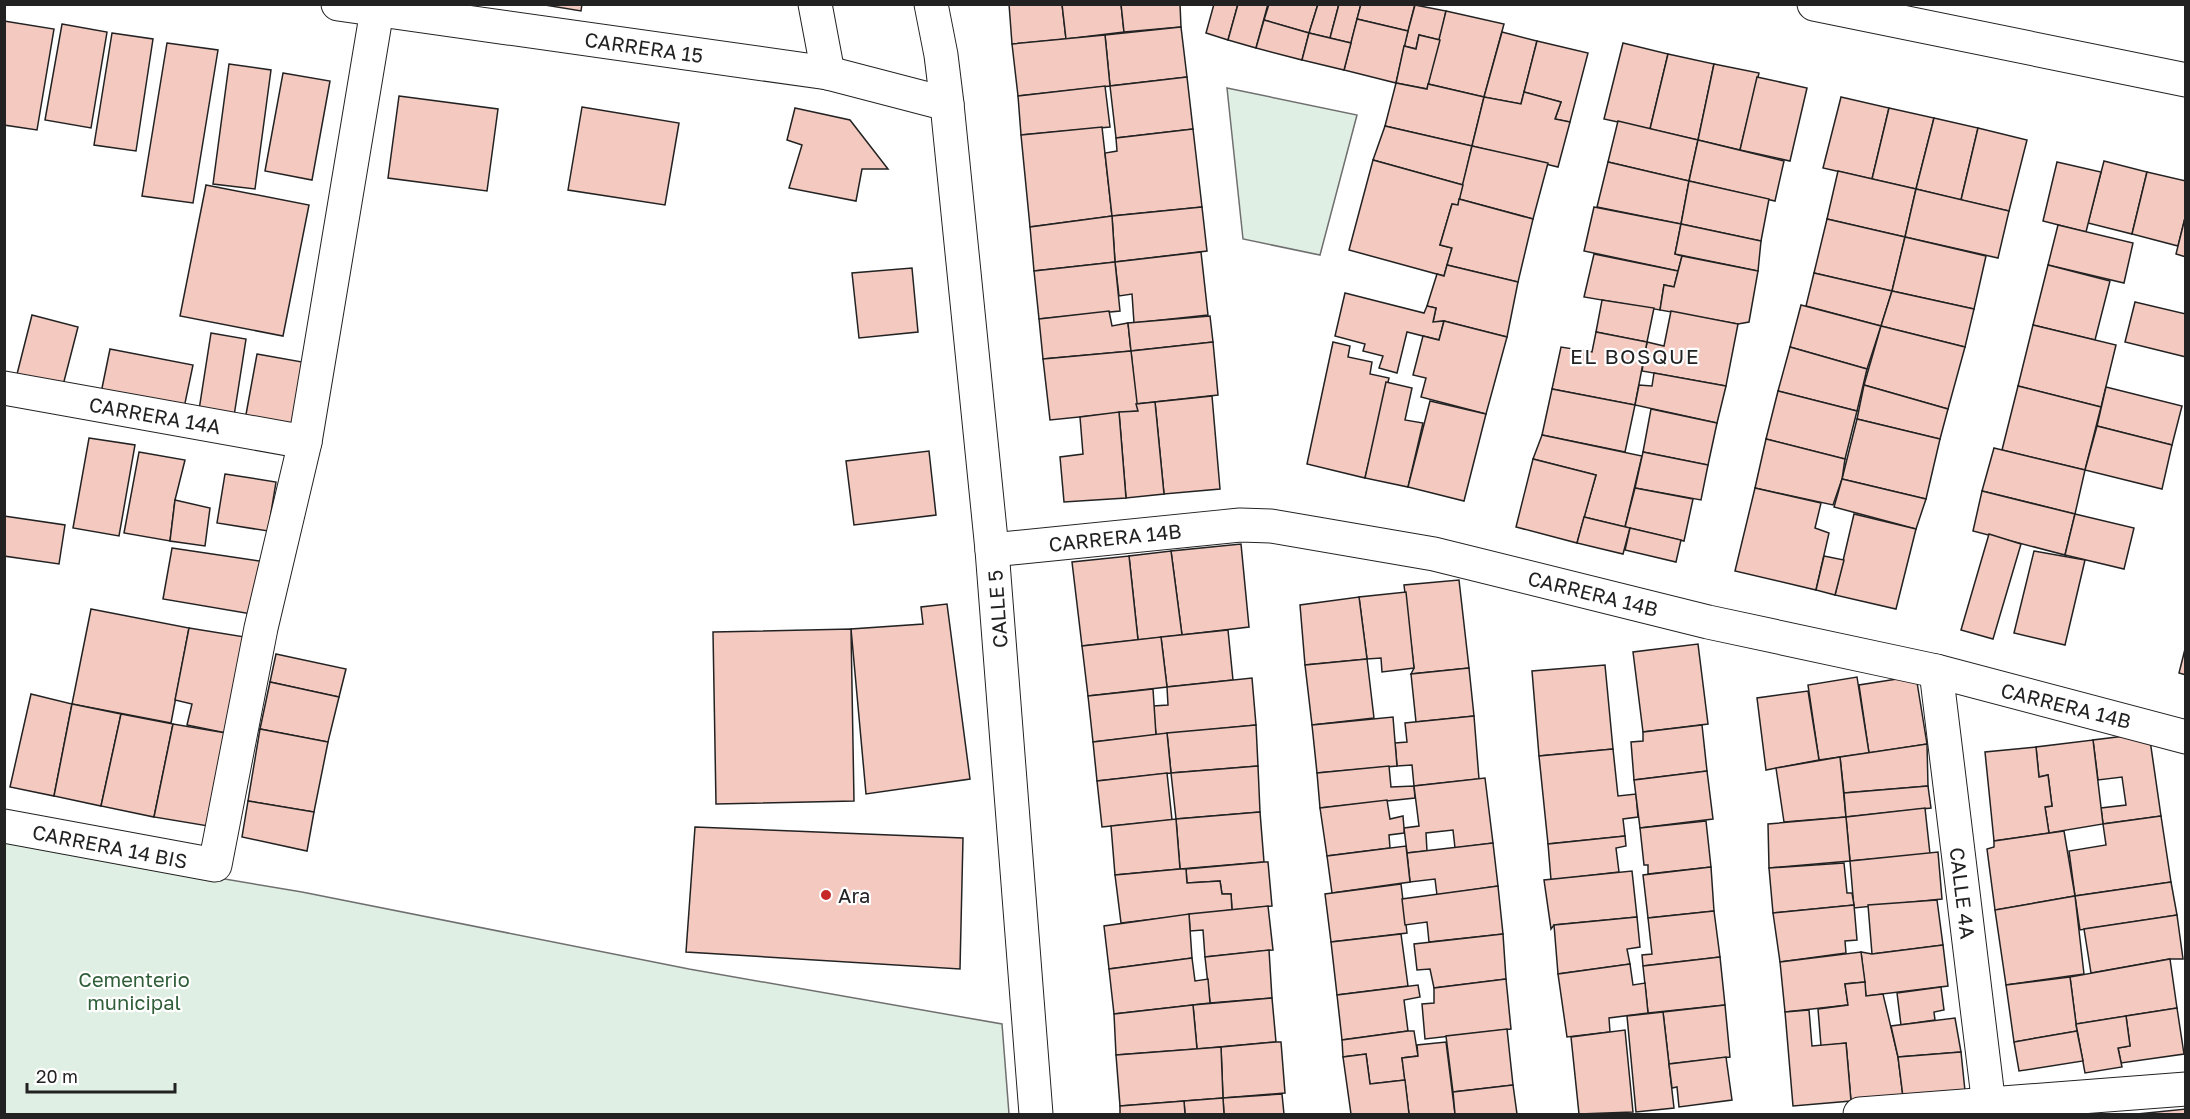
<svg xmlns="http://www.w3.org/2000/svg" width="2190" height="1119" font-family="'Golos Text',sans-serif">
	<rect width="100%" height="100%" fill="#fff"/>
	<g fill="#e0efe3" stroke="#6f6f6f" stroke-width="1.5">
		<polygon points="1227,88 1357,115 1320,255 1243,239"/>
		<polygon points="4,842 302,892 689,969 1002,1024 1009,1114 5,1114"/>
	</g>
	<g fill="#f3c9c0" stroke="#222" stroke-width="1.5">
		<polygon points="539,4 582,4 581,11"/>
		<polygon points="1009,4 1062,4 1066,39 1012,44"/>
		<polygon points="1062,4 1121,4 1124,32 1066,39"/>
		<polygon points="1121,4 1180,4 1181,27 1124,32"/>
		<polygon points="1214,4 1238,4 1228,40 1206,33"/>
		<polygon points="1238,4 1268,4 1256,48 1228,40"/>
		<polygon points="1269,4 1318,4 1309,33 1264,20"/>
		<polygon points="1318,4 1339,4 1330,38 1309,33"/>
		<polygon points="1339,4 1361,4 1351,43 1330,38"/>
		<polygon points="1361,4 1415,4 1408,31 1357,19"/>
		<polygon points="1415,5 1446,11 1440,40 1419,35 1416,49 1404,46"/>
		<polygon points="1446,11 1504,24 1484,97 1428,84"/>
		<polygon points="1357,19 1408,31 1396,83 1344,70"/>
		<polygon points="1264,20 1309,33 1302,60 1256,48"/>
		<polygon points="4,21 54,29 37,130 4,125"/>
		<polygon points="62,24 107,32 91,128 45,120"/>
		<polygon points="1181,27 1187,77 1110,86 1105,35"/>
		<polygon points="1502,32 1537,41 1521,104 1484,97"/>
		<polygon points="112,33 153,39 136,151 94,145"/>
		<polygon points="1309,33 1351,43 1344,70 1302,60"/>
		<polygon points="1105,35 1110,86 1018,96 1012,44"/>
		<polygon points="1419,35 1440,40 1427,89 1396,83 1404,46 1416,49"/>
		<polygon points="1537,41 1588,53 1570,122 1555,119 1561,102 1524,92"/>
		<polygon points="167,43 218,50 193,203 142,196"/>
		<polygon points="1623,43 1668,54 1650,129 1604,119"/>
		<polygon points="1668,54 1714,64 1698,140 1650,129"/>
		<polygon points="229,64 271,70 255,189 213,184"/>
		<polygon points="1714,64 1759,73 1740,150 1698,140"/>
		<polygon points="283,73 330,81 312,180 265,171"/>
		<polygon points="1187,77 1193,129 1116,138 1110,86"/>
		<polygon points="1757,77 1807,88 1790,161 1740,150"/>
		<polygon points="1396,83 1427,89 1428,84 1484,97 1472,146 1385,126"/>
		<polygon points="1105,86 1110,127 1021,135 1018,96"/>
		<polygon points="1524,92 1561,102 1555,119 1570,122 1558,167 1472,146 1484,97 1521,104"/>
		<polygon points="399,96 498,109 487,191 388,178"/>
		<polygon points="1841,97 1889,108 1872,179 1823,168"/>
		<polygon points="582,107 679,123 665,205 568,190"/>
		<polygon points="795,108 850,120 888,169 862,169 856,201 789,188 802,145 787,140"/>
		<polygon points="1889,108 1934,118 1916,189 1872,179"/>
		<polygon points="1934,118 1978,128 1961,200 1916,189"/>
		<polygon points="1618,121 1698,140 1689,181 1608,162"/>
		<polygon points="1385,126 1472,146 1463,185 1373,160"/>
		<polygon points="1102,127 1112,216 1030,227 1021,135"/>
		<polygon points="1978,128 2027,140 2009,211 1961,200"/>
		<polygon points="1193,129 1202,207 1112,216 1105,153 1117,151 1116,138"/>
		<polygon points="1698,140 1784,161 1775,201 1689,181"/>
		<polygon points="1472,146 1548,163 1533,219 1459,199"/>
		<polygon points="1373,160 1463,185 1458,205 1452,204 1440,245 1452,248 1444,276 1349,250"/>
		<polygon points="2104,161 2147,172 2132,234 2088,223"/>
		<polygon points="1608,162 1689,181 1681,224 1597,207"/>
		<polygon points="2057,162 2101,172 2086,232 2043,221"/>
		<polygon points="1838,171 1916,189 1905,237 1827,219"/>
		<polygon points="2147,172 2186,181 2186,214 2178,246 2132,234"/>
		<polygon points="1689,181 1769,199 1761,241 1681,224"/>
		<polygon points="206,185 309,205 283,336 180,316"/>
		<polygon points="1916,189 2009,211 1998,258 1905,237"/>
		<polygon points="1459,199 1533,219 1518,282 1447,265 1452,248 1440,245 1452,204 1458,205"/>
		<polygon points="1202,207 1207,251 1115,262 1112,216"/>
		<polygon points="1594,207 1681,224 1675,254 1682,256 1678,271 1584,251"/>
		<polygon points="2186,214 2186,257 2176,254"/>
		<polygon points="1112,216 1115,262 1034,271 1030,227"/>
		<polygon points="1827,219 1905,237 1892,291 1814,273"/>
		<polygon points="1681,224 1761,241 1758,271 1675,254"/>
		<polygon points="2058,225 2133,243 2124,283 2048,265"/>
		<polygon points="1905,237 1986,256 1974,309 1892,291"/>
		<polygon points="1201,252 1208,315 1134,323 1132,294 1119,296 1115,262"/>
		<polygon points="1594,254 1678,271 1674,287 1664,285 1660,310 1584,297"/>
		<polygon points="1682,256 1758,271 1749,322 1738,324 1660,310 1664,285 1674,287"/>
		<polygon points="1115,262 1120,311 1039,319 1034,271"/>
		<polygon points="1447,265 1518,282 1507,337 1444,321 1433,322 1436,308 1427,306 1437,274 1444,276"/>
		<polygon points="2048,265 2110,281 2095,340 2033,325"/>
		<polygon points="912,268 918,332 859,338 852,273"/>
		<polygon points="1814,273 1892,291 1881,326 1806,306"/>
		<polygon points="1892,291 1974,309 1965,347 1881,326"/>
		<polygon points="1345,293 1424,313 1427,306 1436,308 1433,322 1444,321 1439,340 1407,332 1397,373 1379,368 1383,356 1363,351 1365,344 1335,336"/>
		<polygon points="1602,300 1654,308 1647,342 1596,332"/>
		<polygon points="2135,302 2186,314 2186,357 2125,342"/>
		<polygon points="1801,305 1881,326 1867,369 1790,347"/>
		<polygon points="1109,311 1112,326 1128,323 1131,351 1043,359 1039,319"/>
		<polygon points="1671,311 1738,324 1726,386 1642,371 1647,342 1664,346"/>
		<polygon points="32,315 78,327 61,393 15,382"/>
		<polygon points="1210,316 1213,342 1131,351 1128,323"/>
		<polygon points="1444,321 1507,337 1486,414 1421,397 1426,378 1413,375 1423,336 1439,340"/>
		<polygon points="2033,325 2116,345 2101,407 2018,386"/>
		<polygon points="1881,326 1965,347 1948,409 1864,385"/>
		<polygon points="1596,332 1647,342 1635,405 1552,389 1561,347 1592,352"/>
		<polygon points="211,333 246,339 234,416 199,410"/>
		<polygon points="1213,342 1218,395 1136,404 1131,351"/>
		<polygon points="1333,342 1350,346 1348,357 1372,362 1370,374 1389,378 1365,478 1307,464"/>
		<polygon points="1790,347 1867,369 1857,411 1778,391"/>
		<polygon points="110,349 193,365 184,408 101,393"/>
		<polygon points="1131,351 1138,411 1050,420 1043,359"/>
		<polygon points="257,354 308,363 297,428 245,420"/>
		<polygon points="1654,373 1726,386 1717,423 1635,405 1639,385 1652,386"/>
		<polygon points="1386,382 1412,388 1405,420 1423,423 1408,487 1365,478"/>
		<polygon points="1864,385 1948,409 1940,439 1857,419"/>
		<polygon points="2018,386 2101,407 2085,470 2002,450"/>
		<polygon points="2106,387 2182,406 2172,445 2097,426"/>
		<polygon points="1552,389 1635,405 1625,452 1542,435"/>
		<polygon points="1778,391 1857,411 1845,459 1766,439"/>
		<polygon points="1212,396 1220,489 1164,494 1155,402"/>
		<polygon points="1430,401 1486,414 1464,501 1408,487"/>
		<polygon points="1155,402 1164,494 1126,498 1119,412 1138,411 1136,404"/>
		<polygon points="1651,409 1717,423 1708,465 1643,452"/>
		<polygon points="1119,412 1126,498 1064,502 1060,457 1083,454 1080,417"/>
		<polygon points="1857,419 1940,439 1926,499 1842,479"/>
		<polygon points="2097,426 2172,445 2162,489 2085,470"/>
		<polygon points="1542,435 1642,456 1625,527 1584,517 1596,475 1533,459"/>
		<polygon points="89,438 135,445 119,536 73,528"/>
		<polygon points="1766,439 1845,459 1842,479 1833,505 1755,488"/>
		<polygon points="1994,448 2085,470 2075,514 1982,491"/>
		<polygon points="929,451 936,515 854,525 846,461"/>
		<polygon points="139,452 185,460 175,500 170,541 124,533"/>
		<polygon points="1643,452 1708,465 1701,500 1635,488"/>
		<polygon points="1533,459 1596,475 1577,543 1516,527"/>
		<polygon points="225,474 276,482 268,531 217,523"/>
		<polygon points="1842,479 1926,499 1916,529 1834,507"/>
		<polygon points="1635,488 1693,499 1684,541 1625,527"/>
		<polygon points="1755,488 1821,503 1815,528 1829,533 1816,590 1735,571"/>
		<polygon points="1982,491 2075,514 2065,555 1973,531"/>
		<polygon points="175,500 210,508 205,546 170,541"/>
		<polygon points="1854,514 1916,529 1896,609 1835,595"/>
		<polygon points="2075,514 2134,528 2124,569 2065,555"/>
		<polygon points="4,516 65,525 59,564 4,556"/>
		<polygon points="1584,517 1630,528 1623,554 1577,543"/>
		<polygon points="1630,528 1681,540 1676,562 1625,550"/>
		<polygon points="1989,534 2021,544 1993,639 1961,630"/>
		<polygon points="1241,544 1249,627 1182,635 1171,551"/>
		<polygon points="172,548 273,563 264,616 163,599"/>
		<polygon points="1171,551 1182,635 1138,640 1129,556"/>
		<polygon points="2034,551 2085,560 2065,645 2014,633"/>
		<polygon points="1129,556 1138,640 1082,646 1072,562"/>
		<polygon points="1824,556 1844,560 1835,595 1816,590"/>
		<polygon points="1459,580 1469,668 1411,674 1414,668 1404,585"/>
		<polygon points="1406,592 1414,668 1382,672 1381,658 1367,659 1359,597"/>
		<polygon points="1359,597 1367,659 1305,665 1300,605"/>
		<polygon points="947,604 970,779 866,794 851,629 923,624 921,607"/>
		<polygon points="91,609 189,628 171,723 72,704"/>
		<polygon points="189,628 245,637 226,733 187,725 192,704 175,700"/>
		<polygon points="851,629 854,801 716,804 713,632"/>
		<polygon points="1228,630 1233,680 1167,687 1161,637"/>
		<polygon points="1161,637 1167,687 1088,696 1082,646"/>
		<polygon points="1698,644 1708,724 1643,732 1633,652"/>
		<polygon points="2185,649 2186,649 2186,675 2179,673"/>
		<polygon points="276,654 346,669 339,697 270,682"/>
		<polygon points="1367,659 1374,718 1312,725 1305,665"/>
		<polygon points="1605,665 1613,749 1539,756 1532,671"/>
		<polygon points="1469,668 1474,716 1416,722 1411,674"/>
		<polygon points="1916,676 1927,744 1869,753 1859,685"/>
		<polygon points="1857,677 1869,753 1819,760 1808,685"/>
		<polygon points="1252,678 1256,725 1156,735 1153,706 1168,705 1167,687"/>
		<polygon points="270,682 339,697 328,742 260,729"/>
		<polygon points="1153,689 1156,735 1093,742 1088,696"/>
		<polygon points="1808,691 1819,760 1766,770 1757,698"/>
		<polygon points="31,694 72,704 54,796 10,787"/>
		<polygon points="72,704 121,714 101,806 54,796"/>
		<polygon points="121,714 173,724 154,817 101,806"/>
		<polygon points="1474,716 1479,779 1414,786 1412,765 1397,766 1395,743 1407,742 1405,723"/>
		<polygon points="1393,717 1397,766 1317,773 1312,725"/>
		<polygon points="173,724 226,733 208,826 154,817"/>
		<polygon points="1256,725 1258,766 1171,773 1167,733"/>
		<polygon points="1702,725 1707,771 1634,780 1631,742 1643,741 1643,732"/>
		<polygon points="260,729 328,742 314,812 248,801"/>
		<polygon points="1167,733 1171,773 1097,781 1093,742"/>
		<polygon points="2149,733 2161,816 2103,824 2101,808 2126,805 2122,777 2098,780 2093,740"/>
		<polygon points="2093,740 2103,824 2049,833 2045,807 2052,806 2048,775 2039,777 2036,747"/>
		<polygon points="1927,744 1928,786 1844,793 1840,757"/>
		<polygon points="2036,747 2039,777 2048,775 2052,806 2045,807 2049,833 1994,841 1985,752"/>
		<polygon points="1613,749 1618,796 1636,794 1638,817 1623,819 1625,836 1548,844 1539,756"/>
		<polygon points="1840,757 1846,817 1784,822 1776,768"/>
		<polygon points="1258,766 1260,812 1176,819 1171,773"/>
		<polygon points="1389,766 1391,787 1414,786 1415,798 1320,808 1317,773"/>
		<polygon points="1707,771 1713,819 1640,828 1634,780"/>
		<polygon points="1167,773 1172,820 1102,827 1097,781"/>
		<polygon points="1485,778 1493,843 1455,848 1453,830 1426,833 1427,851 1407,853 1404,828 1419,826 1414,786"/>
		<polygon points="1928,786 1931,808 1846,817 1844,793"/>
		<polygon points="1387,800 1390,819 1403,816 1404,828 1404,833 1389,835 1390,848 1327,856 1320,808"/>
		<polygon points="248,801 314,812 307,851 242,837"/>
		<polygon points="1925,808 1930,854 1850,861 1846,817"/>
		<polygon points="1260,812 1264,862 1180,869 1176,819"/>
		<polygon points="2161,816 2171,882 2075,896 2069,851 2106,845 2103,824"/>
		<polygon points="1846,817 1850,861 1769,868 1768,824"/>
		<polygon points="1176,819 1180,869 1115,875 1111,826"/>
		<polygon points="1706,821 1711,867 1648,874 1648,865 1644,865 1640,828"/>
		<polygon points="695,827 963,838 960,969 686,952"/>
		<polygon points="2064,831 2075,896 1995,910 1987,849 1994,847 1994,841"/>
		<polygon points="1625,836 1626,846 1616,848 1619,872 1551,880 1548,844"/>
		<polygon points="1493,843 1498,886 1437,895 1435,879 1410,882 1407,853"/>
		<polygon points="1406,846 1410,882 1332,893 1327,856"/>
		<polygon points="1938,852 1942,899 1854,908 1850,861"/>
		<polygon points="1264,862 1268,862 1272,906 1232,910 1231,894 1222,894 1220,881 1187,883 1186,869"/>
		<polygon points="1844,863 1847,893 1852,893 1854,905 1773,913 1769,868"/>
		<polygon points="1711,867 1714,911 1648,918 1643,875"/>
		<polygon points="1180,869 1186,869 1187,883 1220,881 1222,894 1231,894 1232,910 1121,923 1115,875"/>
		<polygon points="1632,871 1637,917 1554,925 1551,929 1544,880"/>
		<polygon points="2171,882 2177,915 2080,930 2075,896"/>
		<polygon points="1401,884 1407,933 1331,942 1325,894"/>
		<polygon points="1498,886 1503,934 1429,942 1427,922 1405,925 1402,899"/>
		<polygon points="2075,896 2084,974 2006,985 1995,910"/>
		<polygon points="1937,900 1943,945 1872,954 1868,905"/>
		<polygon points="1854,905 1857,940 1845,941 1846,953 1780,962 1773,913"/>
		<polygon points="1268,906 1273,950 1205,957 1203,930 1190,931 1189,914"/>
		<polygon points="1714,911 1720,957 1643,966 1642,955 1652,954 1648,918"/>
		<polygon points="1189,914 1192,958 1109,969 1104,926"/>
		<polygon points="2177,915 2183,959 2170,959 2091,973 2084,929"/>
		<polygon points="1637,917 1640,947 1627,949 1630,964 1558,974 1554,925"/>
		<polygon points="1401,934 1408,986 1337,995 1331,942"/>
		<polygon points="1503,934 1506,979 1434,988 1430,969 1417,970 1414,944"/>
		<polygon points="1943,945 1948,986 1866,996 1861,952 1872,954"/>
		<polygon points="1269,950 1272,998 1210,1003 1205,957"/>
		<polygon points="1861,952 1865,982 1845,984 1848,1005 1785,1012 1780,962"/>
		<polygon points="1720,957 1725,1005 1648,1013 1643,966"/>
		<polygon points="1192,958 1195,981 1208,979 1210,1003 1114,1014 1109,969"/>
		<polygon points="2170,959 2177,1008 2076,1024 2070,977"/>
		<polygon points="1630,964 1633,985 1645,983 1648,1013 1609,1018 1610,1032 1567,1037 1558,974"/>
		<polygon points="2070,977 2077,1031 2014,1042 2006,985"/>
		<polygon points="1506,979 1511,1029 1425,1039 1422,1004 1434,1003 1434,988"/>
		<polygon points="1865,982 1866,996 1883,994 1898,1057 1903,1097 1851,1101 1846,1043 1821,1046 1818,1009 1848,1005 1845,984"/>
		<polygon points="1418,985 1420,997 1404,1000 1408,1031 1342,1040 1337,995"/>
		<polygon points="1941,987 1944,1010 1934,1012 1935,1020 1901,1025 1897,993"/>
		<polygon points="1272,998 1276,1042 1197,1049 1193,1005"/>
		<polygon points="1193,1005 1197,1049 1116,1055 1114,1014"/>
		<polygon points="1725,1005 1730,1057 1669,1064 1663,1012"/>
		<polygon points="2177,1008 2184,1054 2121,1063 2118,1048 2130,1046 2126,1016"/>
		<polygon points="1809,1010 1812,1046 1846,1043 1851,1101 1793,1106 1785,1012"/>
		<polygon points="1663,1012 1674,1108 1636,1112 1627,1016"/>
		<polygon points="2126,1016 2130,1046 2118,1048 2122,1067 2085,1073 2076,1024"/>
		<polygon points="1955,1018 1961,1052 1898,1057 1891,1026"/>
		<polygon points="1507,1029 1513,1085 1453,1092 1446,1036"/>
		<polygon points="1625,1030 1633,1112 1579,1114 1571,1037"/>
		<polygon points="1408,1031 1414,1031 1418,1056 1402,1058 1405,1080 1370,1084 1366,1054 1343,1057 1342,1040"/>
		<polygon points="2077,1031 2083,1061 2019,1071 2014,1042"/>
		<polygon points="1276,1042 1281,1042 1285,1093 1223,1098 1221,1047"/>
		<polygon points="1446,1042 1455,1114 1409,1114 1402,1058 1418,1056 1417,1045"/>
		<polygon points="1221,1047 1223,1098 1120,1106 1116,1055"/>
		<polygon points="1961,1052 1965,1091 1903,1097 1898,1057"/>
		<polygon points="1366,1054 1370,1084 1405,1080 1409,1114 1351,1114 1343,1057"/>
		<polygon points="1726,1057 1732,1100 1679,1107 1677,1087 1672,1088 1669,1064"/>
		<polygon points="1513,1085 1517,1114 1455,1114 1453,1092"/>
		<polygon points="1282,1094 1284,1114 1224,1114 1223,1098"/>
		<polygon points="1223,1098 1224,1114 1185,1114 1184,1101"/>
		<polygon points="1184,1101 1185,1114 1120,1114 1120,1106"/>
		<polygon points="2186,1109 2186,1114 2137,1114"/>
	</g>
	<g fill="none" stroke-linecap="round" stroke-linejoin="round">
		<defs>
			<g id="minor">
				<polyline points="815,4 828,73"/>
				<polyline points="931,4 941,55 947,104"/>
				<polyline points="1814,4 2186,80"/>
				<polyline points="4,388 305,442"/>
				<polyline points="992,550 1240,525 1271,526 1434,554 1708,622 1936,671 2186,737"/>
				<polyline points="1936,671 1990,1114"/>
				<polyline points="4,826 215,865 261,628 305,442 377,10"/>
				<polyline points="1860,1114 2186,1089"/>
			</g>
			<polyline id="tertiary" points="338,4 828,73 947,104 992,550 1036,1114"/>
		</defs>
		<use href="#minor" stroke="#222" stroke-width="35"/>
		<use href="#tertiary" stroke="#222" stroke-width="35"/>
		<use href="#minor" stroke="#fff" stroke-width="33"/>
		<use href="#tertiary" stroke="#fff" stroke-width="33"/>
	</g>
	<circle fill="#c62828" stroke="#fff" stroke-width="2" cx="826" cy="895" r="6"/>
	<g text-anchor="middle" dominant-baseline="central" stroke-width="4.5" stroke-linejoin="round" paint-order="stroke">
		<g font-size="20" fill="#222" stroke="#fff">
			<text transform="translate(644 47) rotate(8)">CARRERA 15</text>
			<text transform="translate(155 415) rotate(10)">CARRERA 14A</text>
			<text transform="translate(1115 537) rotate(-6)">CARRERA 14B</text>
			<text transform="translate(1593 593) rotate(14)">CARRERA 14B</text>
			<text transform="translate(997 609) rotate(-94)">CALLE 5</text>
			<text transform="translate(2066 705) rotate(14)">CARRERA 14B</text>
			<text transform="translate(110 846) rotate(11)">CARRERA 14 BIS</text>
			<text transform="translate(1963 893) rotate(83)">CALLE 4A</text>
		</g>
		<g font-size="20" fill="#222" stroke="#fff" text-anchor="start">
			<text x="838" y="895">Ara</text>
		</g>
		<g font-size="20" fill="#2f5e38" stroke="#fff">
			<text x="134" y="979">Cementerio<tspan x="134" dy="23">municipal</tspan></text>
		</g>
		<g font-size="21" letter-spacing="1.5" fill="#222" stroke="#fff">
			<text x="1635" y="356">EL BOSQUE</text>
		</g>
	</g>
	<rect width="2190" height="1119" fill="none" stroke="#222222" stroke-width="12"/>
	<path d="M27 1083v9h148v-9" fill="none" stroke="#222222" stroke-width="3"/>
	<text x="36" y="1083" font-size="18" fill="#222222" stroke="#ffffff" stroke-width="4.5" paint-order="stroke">20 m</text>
</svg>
